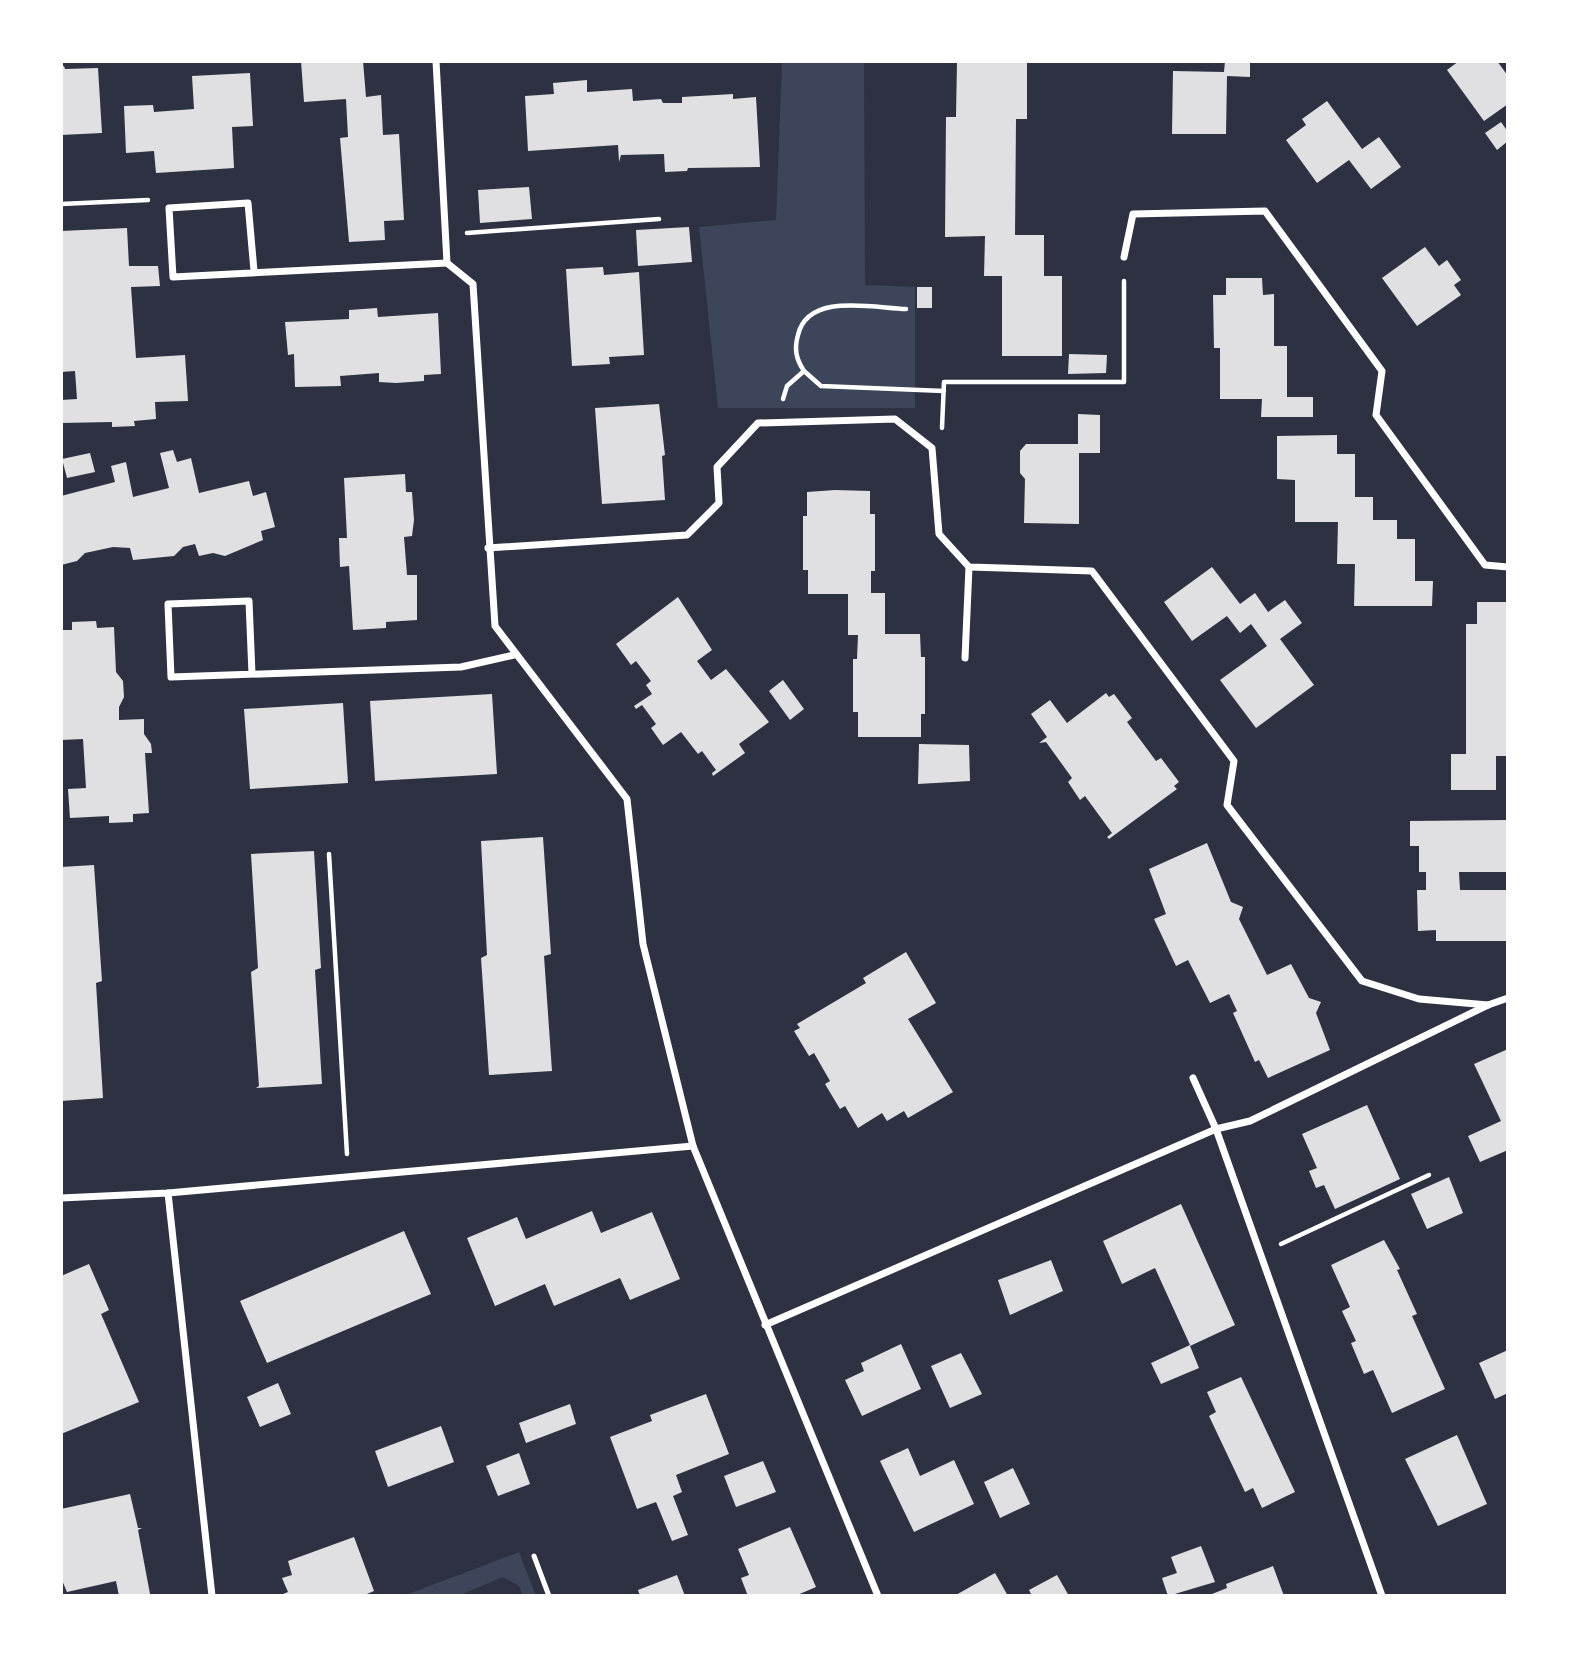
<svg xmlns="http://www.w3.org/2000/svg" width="1569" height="1657" font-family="'Zilla Slab',serif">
	<rect width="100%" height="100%" fill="#2d3142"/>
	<g fill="#3c4559">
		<polygon points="782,61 864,61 865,285 915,287 915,408 718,408 699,227 776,220"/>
		<polygon points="519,1552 536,1596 523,1596 519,1586 503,1577 458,1596 403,1596"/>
	</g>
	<g fill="#e0e0e3">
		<polygon points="301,61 363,61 366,97 381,95 383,135 399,134 404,220 384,221 385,240 349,242 340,138 348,137 346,99 304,102"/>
		<polygon points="957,61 1027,61 1027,119 1016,119 1015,235 1044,235 1044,276 1062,276 1062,356 1002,356 1002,276 984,276 985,236 945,237 946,117 956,117"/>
		<polygon points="1225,61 1250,61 1250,77 1227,76 1226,134 1172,134 1173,71 1224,72"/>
		<polygon points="1459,61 1497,61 1508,76 1508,104 1484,121 1447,70"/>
		<polygon points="64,66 65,69 98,68 102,133 61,135 61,67"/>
		<polygon points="250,73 253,126 232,127 234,168 156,173 154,151 126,153 124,106 153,105 154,112 194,109 192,76"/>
		<polygon points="587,80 587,92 632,89 633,101 661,99 663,103 682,103 682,97 733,94 733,99 756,97 760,167 688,168 687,171 665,172 664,154 621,155 619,162 618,145 528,151 525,96 554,94 553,83"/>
		<polygon points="1327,101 1362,149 1379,137 1401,167 1371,189 1349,160 1317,183 1286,140 1306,125 1302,119"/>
		<polygon points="1501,122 1508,132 1508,141 1497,150 1485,133"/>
		<polygon points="529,187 532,219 480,223 478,190"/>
		<polygon points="689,227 692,262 638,266 636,230"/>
		<polygon points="127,228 129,266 158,266 160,286 131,287 136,358 185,355 188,401 155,402 156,419 134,421 135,426 112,427 112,422 61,423 61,400 77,399 75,371 61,372 61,231"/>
		<polygon points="1425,247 1439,266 1447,260 1461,280 1454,285 1461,295 1417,326 1382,278"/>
		<polygon points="603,267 604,275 639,272 644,355 609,357 610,364 572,366 566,269"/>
		<polygon points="1226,278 1262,278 1263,295 1274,294 1274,346 1287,346 1287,397 1313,397 1313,417 1261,417 1262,399 1220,399 1220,348 1214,348 1213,295 1226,295"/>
		<rect x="917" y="287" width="15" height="21"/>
		<polygon points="377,308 378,317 438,313 441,374 424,375 424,381 396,383 379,382 379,373 340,376 341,386 295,387 294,354 288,355 285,322 349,319 349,310"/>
		<polygon points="1069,354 1107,355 1106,373 1068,374"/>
		<polygon points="659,404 665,455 662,456 665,500 602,504 595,408"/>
		<polygon points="1078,414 1100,415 1100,453 1079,453 1079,524 1024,523 1025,479 1020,473 1020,451 1026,444 1078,444"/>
		<polygon points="1337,435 1337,454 1355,454 1355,497 1373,497 1373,520 1397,520 1397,539 1415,539 1415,581 1433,581 1432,606 1354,606 1355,564 1337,564 1338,522 1295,522 1295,480 1277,479 1277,436"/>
		<polygon points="173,450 177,462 191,458 199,493 249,481 253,496 266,492 275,527 261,531 263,540 225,556 213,553 199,556 195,544 183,547 174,556 133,560 130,548 113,547 85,553 77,561 61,565 61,496 115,482 111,466 126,462 133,497 169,488 160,453"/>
		<polygon points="90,453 95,472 67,478 62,459"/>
		<polygon points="405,474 406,492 412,492 414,520 412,536 404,537 407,575 417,575 417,620 386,622 386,628 353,630 349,566 340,567 339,538 347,538 344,478"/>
		<polygon points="835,490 870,491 870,514 875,514 875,571 871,571 871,593 885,593 885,634 920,634 921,657 925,657 925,714 921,714 921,737 858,737 858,712 853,712 853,659 857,659 858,635 848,635 848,594 808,594 808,570 803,570 803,516 807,516 807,492"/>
		<polygon points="1212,567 1240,604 1255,593 1268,612 1285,600 1302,623 1280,639 1314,685 1256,728 1220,680 1267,646 1251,624 1240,633 1227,616 1192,641 1164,602"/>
		<polygon points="678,597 712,650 697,661 711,680 726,669 769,722 739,744 745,753 713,776 712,773 716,770 702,751 698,754 681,732 663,745 651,728 656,724 642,705 636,709 634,706 652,694 646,685 651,681 636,661 631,665 616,644"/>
		<polygon points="1477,602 1508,602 1508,756 1496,756 1496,790 1451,790 1451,754 1466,754 1466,624 1477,624"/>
		<polygon points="96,621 97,628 114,627 116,672 123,681 124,697 119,707 119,720 144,719 144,734 151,744 152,753 145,753 149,813 133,814 133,822 109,823 109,816 70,818 68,789 86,788 83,739 61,740 61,630 72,630 72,622"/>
		<polygon points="783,680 804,709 790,720 769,691"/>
		<polygon points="1106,693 1109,697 1114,694 1132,718 1127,722 1156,761 1161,758 1179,782 1174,786 1177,789 1109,839 1107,837 1112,833 1085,796 1080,800 1068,782 1072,778 1046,742 1039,743 1047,737 1031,714 1050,700 1067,723"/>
		<polygon points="492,694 497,774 375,781 370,701"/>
		<polygon points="343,703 348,783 250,789 244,709"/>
		<polygon points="919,744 969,745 970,781 918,784"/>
		<polygon points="1508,820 1508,872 1459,872 1460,890 1508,890 1508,941 1436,941 1436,930 1418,931 1417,890 1426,890 1426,872 1419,872 1419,846 1410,846 1410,821"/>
		<polygon points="543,837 551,954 544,956 552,1071 489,1075 481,958 487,955 481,841"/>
		<polygon points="1207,843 1231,902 1243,907 1239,919 1267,975 1291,964 1309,998 1321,1002 1316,1013 1330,1050 1268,1078 1259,1060 1255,1062 1233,1013 1237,1011 1229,994 1210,1003 1188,960 1176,966 1154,919 1166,914 1149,869"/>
		<polygon points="314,851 321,968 315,970 322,1084 256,1088 259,1086 251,972 258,968 251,854"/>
		<polygon points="94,865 102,981 96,983 103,1098 61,1101 61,867"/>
		<polygon points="906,952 936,1003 908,1019 953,1092 908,1118 904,1111 887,1121 882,1113 858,1128 845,1106 840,1109 825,1084 830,1081 814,1053 809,1056 794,1031 800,1028 797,1024 866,983 863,978"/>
		<polygon points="1508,1049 1508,1150 1480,1162 1468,1136 1501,1121 1474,1064"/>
		<polygon points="1367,1105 1400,1179 1335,1209 1324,1185 1316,1188 1309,1171 1317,1168 1302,1134"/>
		<polygon points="1449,1177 1463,1213 1427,1229 1411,1194"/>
		<polygon points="1181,1204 1235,1325 1190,1346 1199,1368 1161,1384 1151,1363 1190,1345 1155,1268 1122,1284 1103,1241"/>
		<polygon points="592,1211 601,1233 652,1212 680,1279 630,1300 620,1278 554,1306 545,1284 495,1306 467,1238 517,1217 526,1239"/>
		<polygon points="404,1231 431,1294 267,1363 240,1301"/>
		<polygon points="1384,1240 1400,1269 1397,1270 1417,1314 1412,1316 1445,1389 1392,1413 1373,1370 1364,1374 1351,1343 1356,1341 1342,1311 1350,1307 1331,1265"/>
		<polygon points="1051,1260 1063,1291 1010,1315 998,1280"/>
		<polygon points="89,1264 109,1310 101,1314 139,1402 61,1434 61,1276"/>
		<polygon points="901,1344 921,1389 862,1416 845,1380 864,1371 861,1363"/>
		<polygon points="1508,1350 1508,1393 1495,1399 1479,1363"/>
		<polygon points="961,1353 982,1394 950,1408 931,1366"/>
		<polygon points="1241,1377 1295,1492 1262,1508 1253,1488 1245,1492 1209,1416 1216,1412 1207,1392"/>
		<polygon points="278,1383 291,1414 260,1427 247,1397"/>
		<polygon points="706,1394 729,1454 676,1475 682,1492 673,1496 688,1535 672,1541 656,1502 637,1509 610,1437 652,1421 650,1415"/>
		<polygon points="570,1404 576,1424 526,1443 519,1423"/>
		<polygon points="441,1426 454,1462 388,1487 375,1451"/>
		<polygon points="1457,1435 1487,1504 1438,1526 1405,1459"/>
		<polygon points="908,1448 920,1476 954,1460 974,1504 914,1532 880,1461"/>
		<polygon points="519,1453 530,1484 498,1496 486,1466"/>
		<polygon points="763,1461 776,1492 736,1507 724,1476"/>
		<polygon points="1013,1468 1030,1504 1000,1518 984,1482"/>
		<polygon points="130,1494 138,1528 142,1528 138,1530 150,1594 119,1596 116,1581 67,1592 61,1578 61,1509"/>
		<polygon points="790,1527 816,1587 795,1596 748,1596 741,1578 749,1575 738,1549"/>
		<polygon points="354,1537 374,1591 362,1596 278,1596 288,1592 282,1578 292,1575 288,1561"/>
		<polygon points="1201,1546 1215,1582 1168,1596 1162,1578 1177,1573 1171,1557"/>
		<polygon points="1273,1566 1284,1596 1207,1596 1227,1588 1226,1584"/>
		<polygon points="995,1573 1008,1596 954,1596"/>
		<polygon points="677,1575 685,1596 640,1596 638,1590"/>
		<polygon points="1057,1575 1069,1596 1032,1596 1029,1590"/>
	</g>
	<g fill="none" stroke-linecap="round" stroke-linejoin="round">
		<g stroke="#fff" stroke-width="4.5">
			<polyline points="61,204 148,200"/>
			<polyline points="467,233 659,219"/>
			<polyline points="804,371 821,386 944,391"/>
			<path d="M 783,399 L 787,386 L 804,371 C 796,359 794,349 798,335 C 808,292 873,308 906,309"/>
			<polyline points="942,428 944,382 1124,382 1124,281"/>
			<polyline points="329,854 347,1154"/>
			<polyline points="1281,1244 1429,1175"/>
		</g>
		<polyline stroke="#fff" stroke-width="5" points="534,1556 549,1596"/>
		<g stroke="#fff" stroke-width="7">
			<polyline points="436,61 447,263 473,284 495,626 627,799 643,944 693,1146 878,1596"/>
			<polyline points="1124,257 1133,214 1265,211 1382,371 1376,415 1485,565 1508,567"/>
			<polyline points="254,271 248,203 169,208 173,277 447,263"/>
			<polyline points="488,548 687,535 719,503 717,467 758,423 895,419 932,448 939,534 969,567 1092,571 1234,761 1227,805 1362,981 1419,999 1488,1005"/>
			<polyline points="965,658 969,567"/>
			<polyline points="252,674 249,601 168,604 171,677 461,667 514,655"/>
			<polyline points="1193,1078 1216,1129 1382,1596"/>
			<polyline points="168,1193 212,1596"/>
			<polyline points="61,1198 168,1193 693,1146"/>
			<polyline points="765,1325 1216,1129 1250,1121 1488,1005 1508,998"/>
		</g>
	</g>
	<rect width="1569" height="1657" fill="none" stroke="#ffffff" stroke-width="126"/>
</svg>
